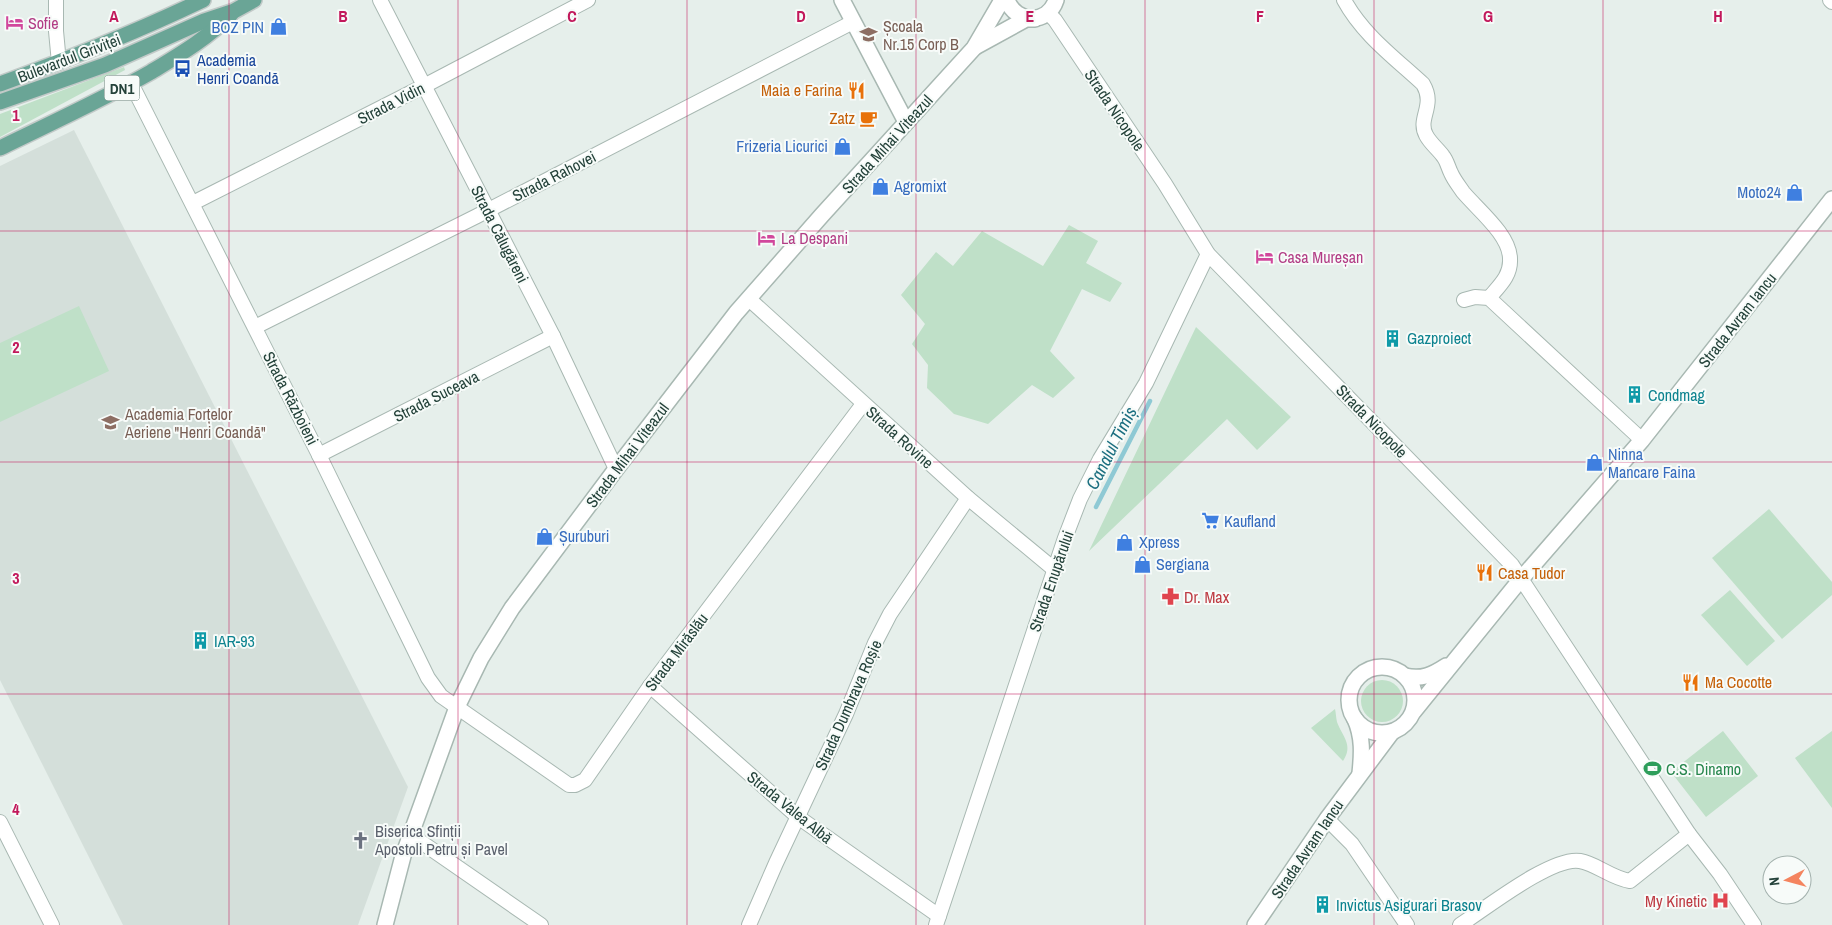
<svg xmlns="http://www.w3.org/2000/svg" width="1832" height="925" font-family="'Archivo Narrow',sans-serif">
	<rect width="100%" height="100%" fill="#e6efeb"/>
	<polygon fill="#d4dfda" points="74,130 408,787 358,925 123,925 0,680 0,166"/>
	<g fill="#bfe0c8">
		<polygon points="124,67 125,70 0,137 0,114"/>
		<polygon points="1069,225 1098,241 1086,263 1122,283 1110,302 1082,289 1050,351 1075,378 1053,398 1032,385 988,424 954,414 927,388 928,365 912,344 925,324 901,295 936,252 953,266 982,231 1043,266"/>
		<polygon points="79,306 109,371 0,422 0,343"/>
		<polygon points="1196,327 1291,417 1257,450 1227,419 1089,551"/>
		<polygon points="1769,509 1832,582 1832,595 1782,639 1712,558"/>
		<polygon points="1730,590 1775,641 1747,666 1701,615"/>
		<circle cx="1382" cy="701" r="21"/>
		<path d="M 1335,709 C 1336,713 1336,718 1337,722 C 1342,736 1354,745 1343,761 L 1311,728 Z"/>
		<polygon points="1723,731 1758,776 1706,817 1671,772"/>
		<polygon points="1832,731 1832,808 1795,758"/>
	</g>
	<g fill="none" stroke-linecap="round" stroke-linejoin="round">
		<polyline stroke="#8ec9d4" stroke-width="4.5" points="1096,507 1150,401"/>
		<defs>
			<g id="minor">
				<polyline points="56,0 56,31 59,63"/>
				<polyline points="380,0 553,336 616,469"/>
				<path d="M 1344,0 C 1363,35 1395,58 1423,84 C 1436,106 1417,118 1426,135 C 1430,143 1438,149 1443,156 C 1447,161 1448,167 1451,173 C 1454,180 1459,186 1463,192 C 1478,210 1510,235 1510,259 C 1511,276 1499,286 1489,298"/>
				<polyline points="1830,0 1832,2"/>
				<polyline points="1048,13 1055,20 1165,184 1208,254 1512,565 1689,834 1720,874 1754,925"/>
				<polyline points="131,83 319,455 428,678 441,696 569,785 575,785 585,780 650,686 863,404"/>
				<polyline points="193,203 424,86 588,0"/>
				<polyline points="749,299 968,498 1055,570"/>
				<polyline points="1464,300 1475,297 1489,298 1642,440"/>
				<polyline points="255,327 477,216 853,22"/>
				<polyline points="319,455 553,336"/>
				<polyline points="650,686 798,817 939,916"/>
				<polyline points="1327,819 1352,844 1407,925"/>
				<polyline points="0,822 52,925"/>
				<polyline points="411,835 541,925"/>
				<polyline points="749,925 776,863 846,714 875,643 890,614 968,498"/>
				<polyline points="936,925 1065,538 1080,499 1100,459 1146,383 1208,254"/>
				<path d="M 1460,925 C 1485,909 1552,856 1580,861 C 1597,864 1611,878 1630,881 L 1689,834"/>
			</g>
			<g id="tertiary">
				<polyline points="842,0 906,122"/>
				<path d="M 1007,0 C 1016,24 1048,25 1056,0"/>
				<polyline points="975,47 1026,19 1035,19"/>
				<circle cx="1382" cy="700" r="33"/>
				<path d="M 1405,676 C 1422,680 1432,675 1446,666"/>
				<polyline points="1414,711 1521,579 1642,440 1832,199"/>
				<path d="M 1355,719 C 1363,737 1362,754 1360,773"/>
				<polyline points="385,925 403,856 457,707 481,658 512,608 616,469 736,313 822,215 974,48 1002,0"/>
				<polyline points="1255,925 1327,819 1392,732"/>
			</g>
			<g id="primary">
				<path d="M 0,84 C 69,59 136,32 203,0"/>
				<polyline points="0,102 105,65 204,21 234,11 254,0"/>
				<path d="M 0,148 C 51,123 102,100 151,72 C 179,55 208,38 231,14"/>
			</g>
		</defs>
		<use href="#minor" stroke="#a8b8b2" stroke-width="16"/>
		<use href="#tertiary" stroke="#a8b8b2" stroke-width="18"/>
		<use href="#primary" stroke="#c2cac8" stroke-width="18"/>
		<use href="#minor" stroke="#fff" stroke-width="14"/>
		<use href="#tertiary" stroke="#fff" stroke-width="15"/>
		<use href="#primary" stroke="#6aa596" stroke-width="15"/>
	</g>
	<path fill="none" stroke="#c2185b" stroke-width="1" stroke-opacity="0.55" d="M 229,0 L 229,925M 458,0 L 458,925M 687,0 L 687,925M 916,0 L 916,925M 1145,0 L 1145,925M 1374,0 L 1374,925M 1603,0 L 1603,925M 0,231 L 1832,231M 0,462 L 1832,462M 0,694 L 1832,694"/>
	<defs>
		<symbol id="hotel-bare" viewBox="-9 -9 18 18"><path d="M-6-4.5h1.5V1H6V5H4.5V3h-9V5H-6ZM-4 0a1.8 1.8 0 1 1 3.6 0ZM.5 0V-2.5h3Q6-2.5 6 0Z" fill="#d1479c" stroke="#f7fbf9" stroke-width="2.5" paint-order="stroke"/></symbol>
		<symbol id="shop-bare" viewBox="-9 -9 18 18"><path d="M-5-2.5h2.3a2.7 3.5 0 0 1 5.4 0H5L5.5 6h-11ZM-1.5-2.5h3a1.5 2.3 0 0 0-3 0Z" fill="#3f7fe0" stroke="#f7fbf9" stroke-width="2.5" paint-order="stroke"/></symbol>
		<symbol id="school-bare" viewBox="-9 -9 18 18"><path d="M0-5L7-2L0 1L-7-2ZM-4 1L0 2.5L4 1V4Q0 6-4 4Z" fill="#8d6e63" stroke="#f7fbf9" stroke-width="2.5" paint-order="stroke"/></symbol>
		<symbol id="bus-bare" viewBox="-9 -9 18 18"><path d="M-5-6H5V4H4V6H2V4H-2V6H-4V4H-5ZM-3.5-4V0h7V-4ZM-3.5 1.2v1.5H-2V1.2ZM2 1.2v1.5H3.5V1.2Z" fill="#1a4fb4" stroke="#f7fbf9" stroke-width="2.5" paint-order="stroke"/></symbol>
		<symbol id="restaurant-bare" viewBox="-9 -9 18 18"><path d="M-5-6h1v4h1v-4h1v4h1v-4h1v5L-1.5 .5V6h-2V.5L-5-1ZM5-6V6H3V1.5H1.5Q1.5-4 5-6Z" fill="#e8710a" stroke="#f7fbf9" stroke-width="2.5" paint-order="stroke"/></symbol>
		<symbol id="cafe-bare" viewBox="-9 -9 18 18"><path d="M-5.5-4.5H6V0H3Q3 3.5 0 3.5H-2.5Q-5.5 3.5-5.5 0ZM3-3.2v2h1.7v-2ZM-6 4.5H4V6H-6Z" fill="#e8710a" stroke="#f7fbf9" stroke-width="2.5" paint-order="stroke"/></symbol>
		<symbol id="building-bare" viewBox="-9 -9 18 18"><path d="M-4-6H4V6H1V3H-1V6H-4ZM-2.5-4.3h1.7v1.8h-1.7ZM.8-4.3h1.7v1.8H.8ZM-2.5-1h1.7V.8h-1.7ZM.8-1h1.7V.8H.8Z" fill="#0f9aa8" stroke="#f7fbf9" stroke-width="2.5" paint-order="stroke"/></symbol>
		<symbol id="supermarket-bare" viewBox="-9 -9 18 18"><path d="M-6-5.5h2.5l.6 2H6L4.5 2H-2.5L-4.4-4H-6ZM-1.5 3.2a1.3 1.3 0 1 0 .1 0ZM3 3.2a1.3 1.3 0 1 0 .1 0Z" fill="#3f7fe0" stroke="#f7fbf9" stroke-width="2.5" paint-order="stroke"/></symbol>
		<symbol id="pharmacy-bare" viewBox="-9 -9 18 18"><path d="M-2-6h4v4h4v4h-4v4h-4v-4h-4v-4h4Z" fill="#e0444e" stroke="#f7fbf9" stroke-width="2.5" paint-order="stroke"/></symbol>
		<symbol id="stadium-bare" viewBox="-9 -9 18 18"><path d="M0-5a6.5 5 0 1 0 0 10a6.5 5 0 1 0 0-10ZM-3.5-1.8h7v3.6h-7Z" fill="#2e9e5b" stroke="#f7fbf9" stroke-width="2.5" paint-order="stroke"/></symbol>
		<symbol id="church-bare" viewBox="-9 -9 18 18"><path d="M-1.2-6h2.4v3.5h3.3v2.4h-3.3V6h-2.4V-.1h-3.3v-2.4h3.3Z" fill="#6b7280" stroke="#f7fbf9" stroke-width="2.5" paint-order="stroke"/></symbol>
		<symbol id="hospital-bare" viewBox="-9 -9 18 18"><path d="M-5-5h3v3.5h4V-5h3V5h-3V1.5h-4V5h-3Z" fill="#e0444e" stroke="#f7fbf9" stroke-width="2.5" paint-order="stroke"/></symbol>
	</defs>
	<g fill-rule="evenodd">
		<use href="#hotel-bare" x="2" y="10" width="25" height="25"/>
		<use href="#shop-bare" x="266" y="14" width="25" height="25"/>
		<use href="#school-bare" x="856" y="22" width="25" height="25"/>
		<use href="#bus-bare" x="170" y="56" width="25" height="25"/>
		<use href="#restaurant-bare" x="844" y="78" width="25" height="25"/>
		<use href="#cafe-bare" x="856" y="106" width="25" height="25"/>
		<use href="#shop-bare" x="830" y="134" width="25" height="25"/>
		<use href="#shop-bare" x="868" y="174" width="25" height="25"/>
		<use href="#shop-bare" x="1782" y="180" width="25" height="25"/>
		<use href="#hotel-bare" x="754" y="226" width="25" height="25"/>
		<use href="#hotel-bare" x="1252" y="244" width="25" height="25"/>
		<use href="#building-bare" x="1380" y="326" width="25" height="25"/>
		<use href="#building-bare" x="1622" y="382" width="25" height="25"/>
		<use href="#school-bare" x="98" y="410" width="25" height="25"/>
		<use href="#shop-bare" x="1582" y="450" width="25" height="25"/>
		<use href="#supermarket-bare" x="1198" y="508" width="25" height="25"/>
		<use href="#shop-bare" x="532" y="524" width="25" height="25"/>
		<use href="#shop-bare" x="1112" y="530" width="25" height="25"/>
		<use href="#shop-bare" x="1130" y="552" width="25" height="25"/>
		<use href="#restaurant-bare" x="1472" y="560" width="25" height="25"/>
		<use href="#pharmacy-bare" x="1158" y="584" width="25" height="25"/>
		<use href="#building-bare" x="188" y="628" width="25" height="25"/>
		<use href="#restaurant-bare" x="1678" y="670" width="25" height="25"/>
		<use href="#stadium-bare" x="1640" y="756" width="25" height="25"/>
		<use href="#church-bare" x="348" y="828" width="25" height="25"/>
		<use href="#hospital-bare" x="1708" y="888" width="25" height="25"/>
		<use href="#building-bare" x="1310" y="892" width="25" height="25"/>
	</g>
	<g text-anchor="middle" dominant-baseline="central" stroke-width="4" stroke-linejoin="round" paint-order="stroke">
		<rect fill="#f7fbf9" stroke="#637a73" stroke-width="1" x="104.5" y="75.5" width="35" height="25" rx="4"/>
		<g font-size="15" font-weight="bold" fill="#24423a">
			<text x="122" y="88">DN1</text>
		</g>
		<g font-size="16" fill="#b23c85" stroke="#f7fbf9" text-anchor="start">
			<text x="28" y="23">Sofie</text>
			<text x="781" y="238">La Despani</text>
			<text x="1278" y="257">Casa Mureșan</text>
		</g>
		<g font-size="16" fill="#785e54" stroke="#f7fbf9" text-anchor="start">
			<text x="883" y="26">Școala<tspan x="883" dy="18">Nr.15 Corp B</tspan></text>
			<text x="125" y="414">Academia Forțelor<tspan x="125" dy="18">Aeriene "Henri Coandă"</tspan></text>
		</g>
		<g font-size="16" fill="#366cbe" stroke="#f7fbf9" text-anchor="start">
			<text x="264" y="27" text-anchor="end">BOZ PIN</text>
			<text x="828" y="146" text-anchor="end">Frizeria Licurici</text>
			<text x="894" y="186">Agromixt</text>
			<text x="1781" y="192" text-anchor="end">Moto24</text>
			<text x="1608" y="454">Ninna<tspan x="1608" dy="18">Mancare Faina</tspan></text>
			<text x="1224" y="521">Kaufland</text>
			<text x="559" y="536">Șuruburi</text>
			<text x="1139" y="542">Xpress</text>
			<text x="1156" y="564">Sergiana</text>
		</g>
		<g font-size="16" fill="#24423a" stroke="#f7fbf9">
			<text transform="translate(69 58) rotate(-21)">Bulevardul Griviței</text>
			<text transform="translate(391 103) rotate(-27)">Strada Vidin</text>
			<text transform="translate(1115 110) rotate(56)">Strada Nicopole</text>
			<text transform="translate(887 144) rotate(-48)">Strada Mihai Viteazul</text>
			<text transform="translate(554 176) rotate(-27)">Strada Rahovei</text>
			<text transform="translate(500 234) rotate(63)">Strada Călugăreni</text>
			<text transform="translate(1737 320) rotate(-52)">Strada Avram Iancu</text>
			<text transform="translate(436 396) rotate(-27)">Strada Suceava</text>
			<text transform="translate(291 398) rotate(63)">Strada Războieni</text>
			<text transform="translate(1372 421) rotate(46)">Strada Nicopole</text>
			<text transform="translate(900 437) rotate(42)">Strada Rovine</text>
			<text transform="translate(627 455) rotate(-53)">Strada Mihai Viteazul</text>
			<text transform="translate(1051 581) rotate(-71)">Strada Enupărului</text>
			<text transform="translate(676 652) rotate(-53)">Strada Mirăslău</text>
			<text transform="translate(848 705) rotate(-66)">Strada Dumbrava Roșie</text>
			<text transform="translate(790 807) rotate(39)">Strada Valea Albă</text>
			<text transform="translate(1307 849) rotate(-56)">Strada Avram Iancu</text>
		</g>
		<g font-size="16" fill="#164399" stroke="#f7fbf9" text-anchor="start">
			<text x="197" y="60">Academia<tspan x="197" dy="18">Henri Coandă</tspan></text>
		</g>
		<g font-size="16" fill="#c56008" stroke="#f7fbf9" text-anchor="end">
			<text x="842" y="90">Maia e Farina</text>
			<text x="855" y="118">Zatz</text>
			<text x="1498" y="573" text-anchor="start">Casa Tudor</text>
			<text x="1705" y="682" text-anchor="start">Ma Cocotte</text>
		</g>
		<g font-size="16" fill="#0d838f" stroke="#f7fbf9" text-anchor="start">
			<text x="1407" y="338">Gazproiect</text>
			<text x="1648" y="395">Condmag</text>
			<text x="214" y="641">IAR-93</text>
			<text x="1336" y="905">Invictus Asigurari Brasov</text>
		</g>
		<g font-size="16" fill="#be3a42" stroke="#f7fbf9" text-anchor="start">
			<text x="1184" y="597">Dr. Max</text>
			<text x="1707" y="901" text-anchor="end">My Kinetic</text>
		</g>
		<g font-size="16" fill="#27864d" stroke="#f7fbf9" text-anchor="start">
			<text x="1666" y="769">C.S. Dinamo</text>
		</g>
		<g font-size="16" fill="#5b616d" stroke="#f7fbf9" text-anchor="start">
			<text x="375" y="831">Biserica Sfinții<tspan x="375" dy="18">Apostoli Petru și Pavel</tspan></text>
		</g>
		<g font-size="18" font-style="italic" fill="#1c6f80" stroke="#f7fbf9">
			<text transform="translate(1111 448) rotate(-63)">Canalul Timiș</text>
		</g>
	</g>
	<g font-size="16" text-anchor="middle" font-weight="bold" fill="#c2185b" stroke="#f7fbf9" stroke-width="4" stroke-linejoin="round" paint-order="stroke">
		<text x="114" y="22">A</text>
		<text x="343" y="22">B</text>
		<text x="572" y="22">C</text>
		<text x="801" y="22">D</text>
		<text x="1030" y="22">E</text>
		<text x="1260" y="22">F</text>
		<text x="1488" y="22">G</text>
		<text x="1718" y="22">H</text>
		<text x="16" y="121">1</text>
		<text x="16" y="353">2</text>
		<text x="16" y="584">3</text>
		<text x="16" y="815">4</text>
	</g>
	<g transform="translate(1787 880) rotate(264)"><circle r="24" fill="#f7fbf9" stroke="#a3b1ad"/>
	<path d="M0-4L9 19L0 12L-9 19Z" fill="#f4845f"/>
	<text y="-8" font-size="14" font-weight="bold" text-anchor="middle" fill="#24423a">N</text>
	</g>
</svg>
